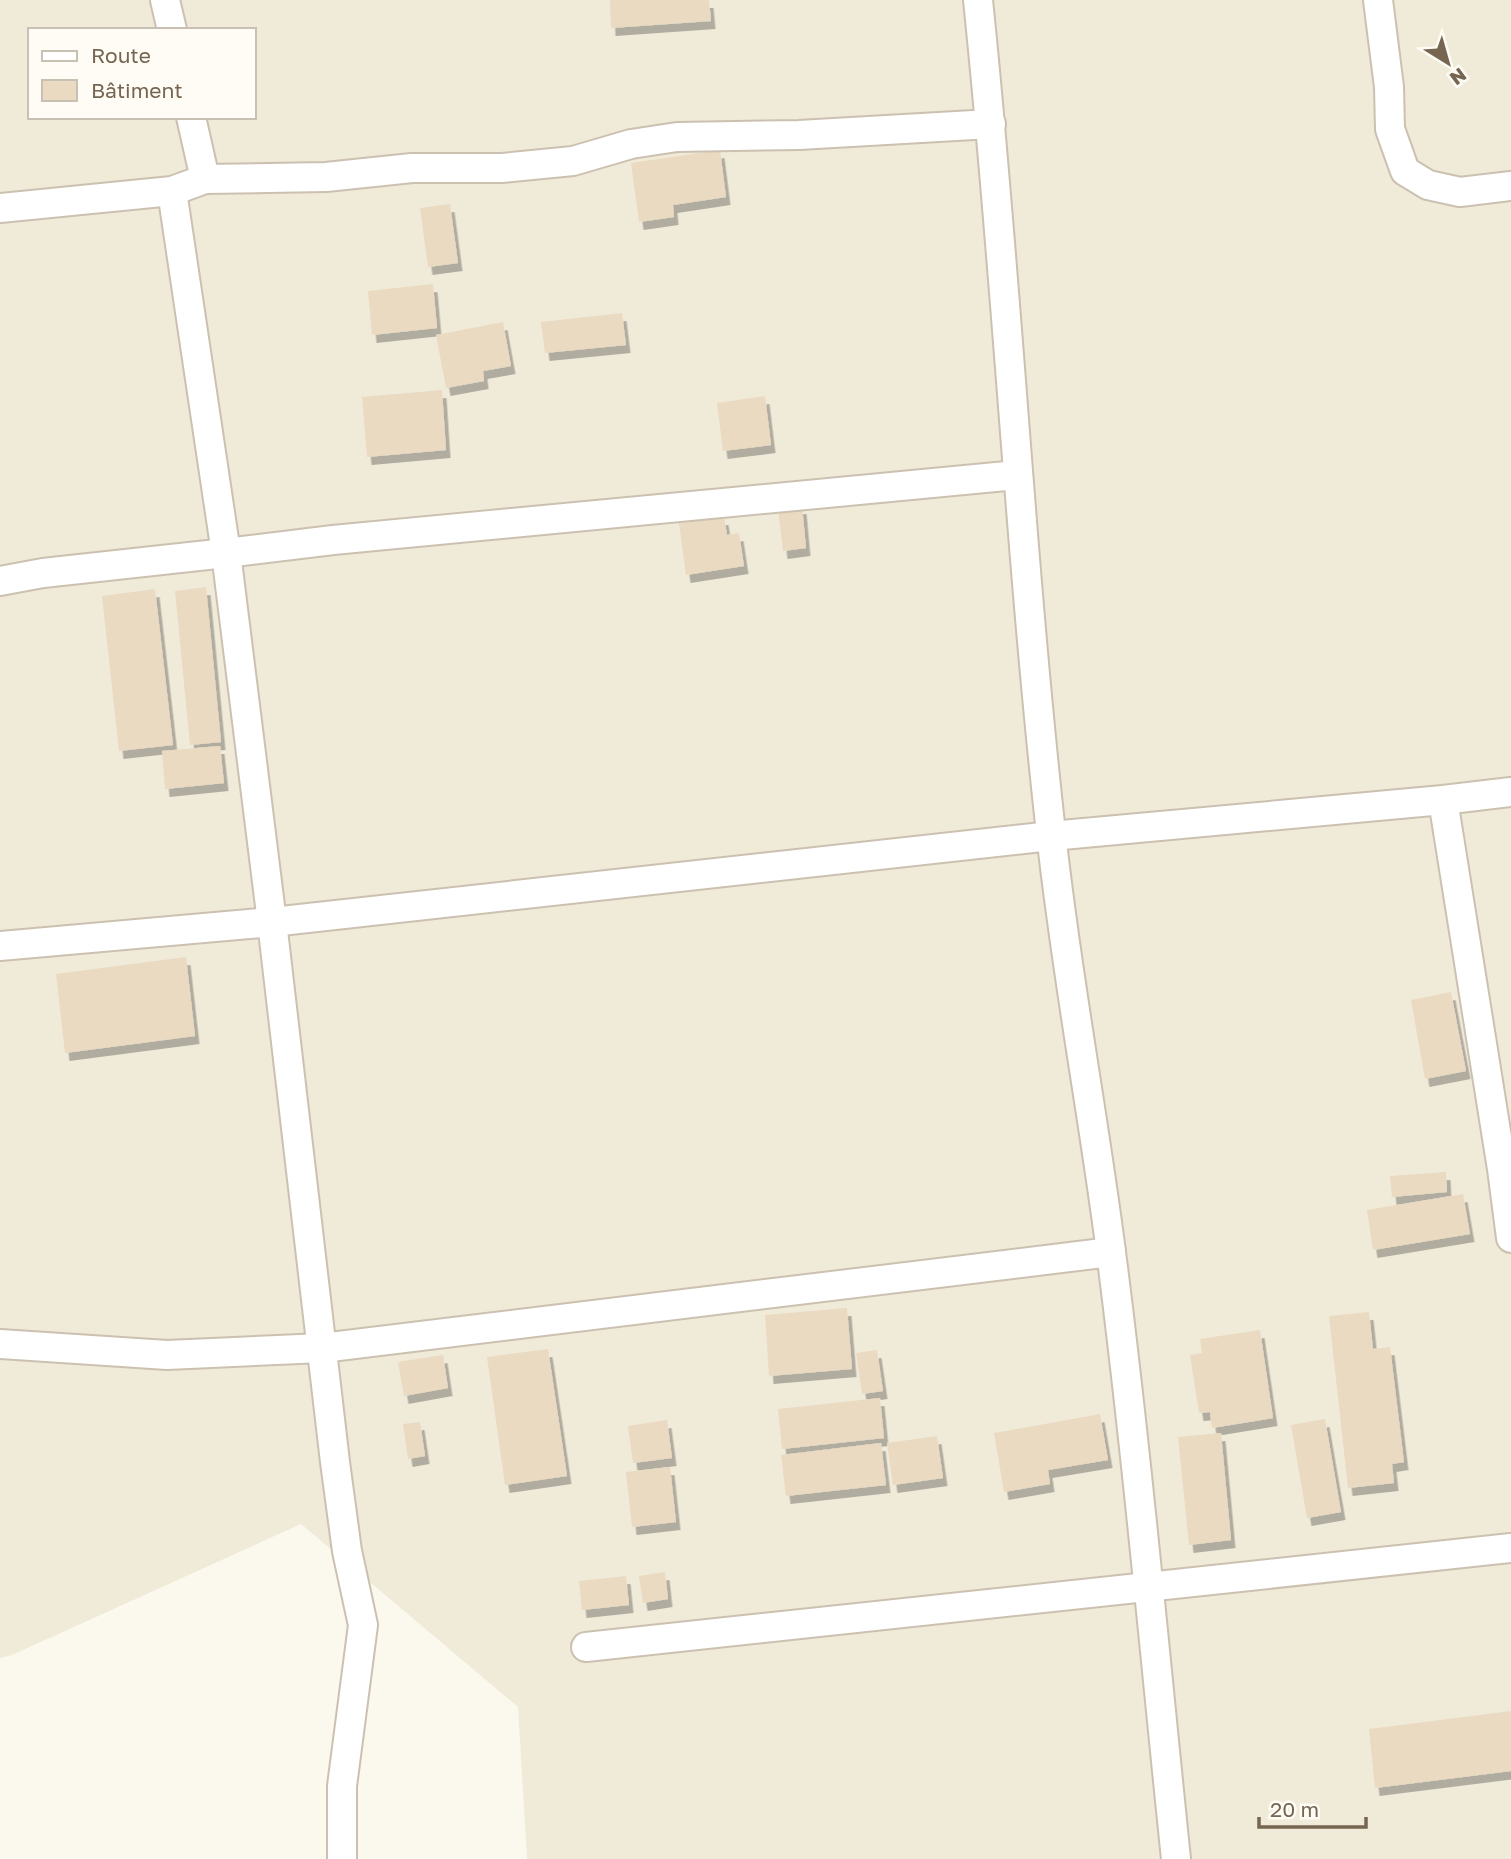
<svg xmlns="http://www.w3.org/2000/svg" width="1511" height="1859" font-family="'Golos Text',sans-serif">
	<defs>
		<filter id="shadow"><feDropShadow dx="4.5" dy="8" stdDeviation="0" flood-color="#0004"/></filter>
	</defs>
	<rect width="100%" height="100%" fill="#fbf9ed"/>
	<path fill="#f0ead9" fill-rule="evenodd" d="M 0,0 L 1511,0 L 1511,1859 L 527,1859 L 518,1707 L 301,1524 L 12,1655 L 0,1658 ZM 30,30 L 254,30 L 254,117 L 30,117 Z"/>
	<g fill="#eadac2" filter="url(#shadow)">
		<polygon points="610,0 709,0 711,21 611,28"/>
		<polygon points="720,150 726,197 673,205 674,217 639,222 631,163"/>
		<polygon points="450,204 458,263 428,267 420,208"/>
		<polygon points="433,284 437,328 372,335 368,291"/>
		<polygon points="622,313 626,345 545,353 541,322"/>
		<polygon points="503,322 511,366 483,371 484,381 446,388 436,335"/>
		<polygon points="442,390 446,450 367,457 362,397"/>
		<polygon points="765,396 771,445 723,451 717,403"/>
		<polygon points="802,506 806,548 783,551 778,509"/>
		<polygon points="724,517 727,535 739,533 744,566 686,575 679,523"/>
		<polygon points="206,587 221,742 190,745 175,591"/>
		<polygon points="155,589 173,745 119,751 102,596"/>
		<polygon points="220,746 224,783 165,789 162,751"/>
		<polygon points="186,957 195,1036 65,1053 56,974"/>
		<polygon points="1451,992 1466,1071 1425,1079 1411,1000"/>
		<polygon points="1446,1172 1447,1192 1392,1197 1390,1176"/>
		<polygon points="1463,1194 1470,1234 1373,1250 1367,1210"/>
		<polygon points="847,1308 852,1369 769,1376 765,1315"/>
		<polygon points="1369,1312 1373,1349 1390,1347 1404,1462 1392,1464 1394,1483 1348,1488 1329,1316"/>
		<polygon points="1260,1330 1273,1418 1212,1428 1210,1412 1199,1413 1190,1355 1202,1353 1200,1339"/>
		<polygon points="548,1349 567,1476 505,1485 487,1357"/>
		<polygon points="877,1350 883,1391 862,1394 856,1353"/>
		<polygon points="443,1355 448,1388 404,1396 398,1362"/>
		<polygon points="880,1398 884,1438 782,1449 778,1409"/>
		<polygon points="1100,1414 1108,1460 1048,1470 1050,1484 1004,1492 994,1433"/>
		<polygon points="1325,1419 1341,1512 1307,1518 1291,1425"/>
		<polygon points="667,1420 672,1458 633,1463 628,1426"/>
		<polygon points="420,1422 425,1456 408,1459 403,1424"/>
		<polygon points="1221,1433 1231,1540 1189,1545 1178,1437"/>
		<polygon points="937,1436 943,1478 893,1485 887,1443"/>
		<polygon points="881,1443 886,1485 786,1496 781,1455"/>
		<polygon points="670,1467 676,1522 632,1527 626,1472"/>
		<polygon points="665,1572 668,1599 643,1603 639,1576"/>
		<polygon points="626,1576 629,1605 582,1610 579,1581"/>
		<polygon points="1511,1711 1511,1771 1375,1788 1369,1729"/>
	</g>
	<g fill="none" stroke-linecap="round" stroke-linejoin="round">
		<defs>
			<g id="minor">
				<polyline points="165,0 172,30"/>
				<path d="M 978,0 C 1007,277 1020,556 1051,833 C 1066,973 1093,1112 1111,1252 C 1137,1454 1155,1657 1176,1859"/>
				<polyline points="1378,0 1389,87 1390,129 1405,171 1428,185 1460,192 1511,186"/>
				<polyline points="191,117 205,179"/>
				<polyline points="172,191 226,553 333,540 1017,475"/>
				<polyline points="0,208 172,191 205,179 326,177 412,168 502,168 573,161 631,144 677,137 799,135 991,124"/>
				<polyline points="0,581 43,573 226,553 272,922 335,1462 347,1551 363,1625 342,1786 342,1859"/>
				<polyline points="1443,800 1502,1169 1511,1238"/>
				<polyline points="0,946 272,922 1051,836 1443,800 1511,792"/>
				<polyline points="0,1344 167,1355 322,1348 1111,1252"/>
				<polyline points="586,1647 1511,1548"/>
			</g>
		</defs>
		<use href="#minor" stroke="#ccc1b0" stroke-width="32"/>
		<use href="#minor" stroke="#fff" stroke-width="28"/>
	</g>
	<rect x="28" y="28" width="228" height="91" fill="#fefcf4" stroke="#c8c0b3" stroke-width="2"/>
	<rect x="42" y="51" width="35" height="10" fill="#ffffff" stroke="#c8c0b3" stroke-width="2"/>
	<text x="91" y="63" font-size="21" fill="#766551">Route</text>
	<rect x="42" y="80" width="35" height="21" fill="#eadac2" stroke="#c8c0b3" stroke-width="2"/>
	<text x="91" y="98" font-size="21" fill="#766551">Bâtiment</text>
	<g transform="translate(1448 63) rotate(143)" stroke="#fefcf4" stroke-width="5" paint-order="stroke">
	<path d="M0-5L12 26L0 18L-12 26Z" fill="#766551"/>
	<text y="-10" font-size="19" font-weight="bold" text-anchor="middle" fill="#766551">N</text>
	</g>
	<path d="M1259 1817v10h107v-10" fill="none" stroke="#766551" stroke-width="3.5"/>
	<text x="1270" y="1817" font-size="21" fill="#766551" stroke="#fefcf4" stroke-width="5" paint-order="stroke">20 m</text>
</svg>
